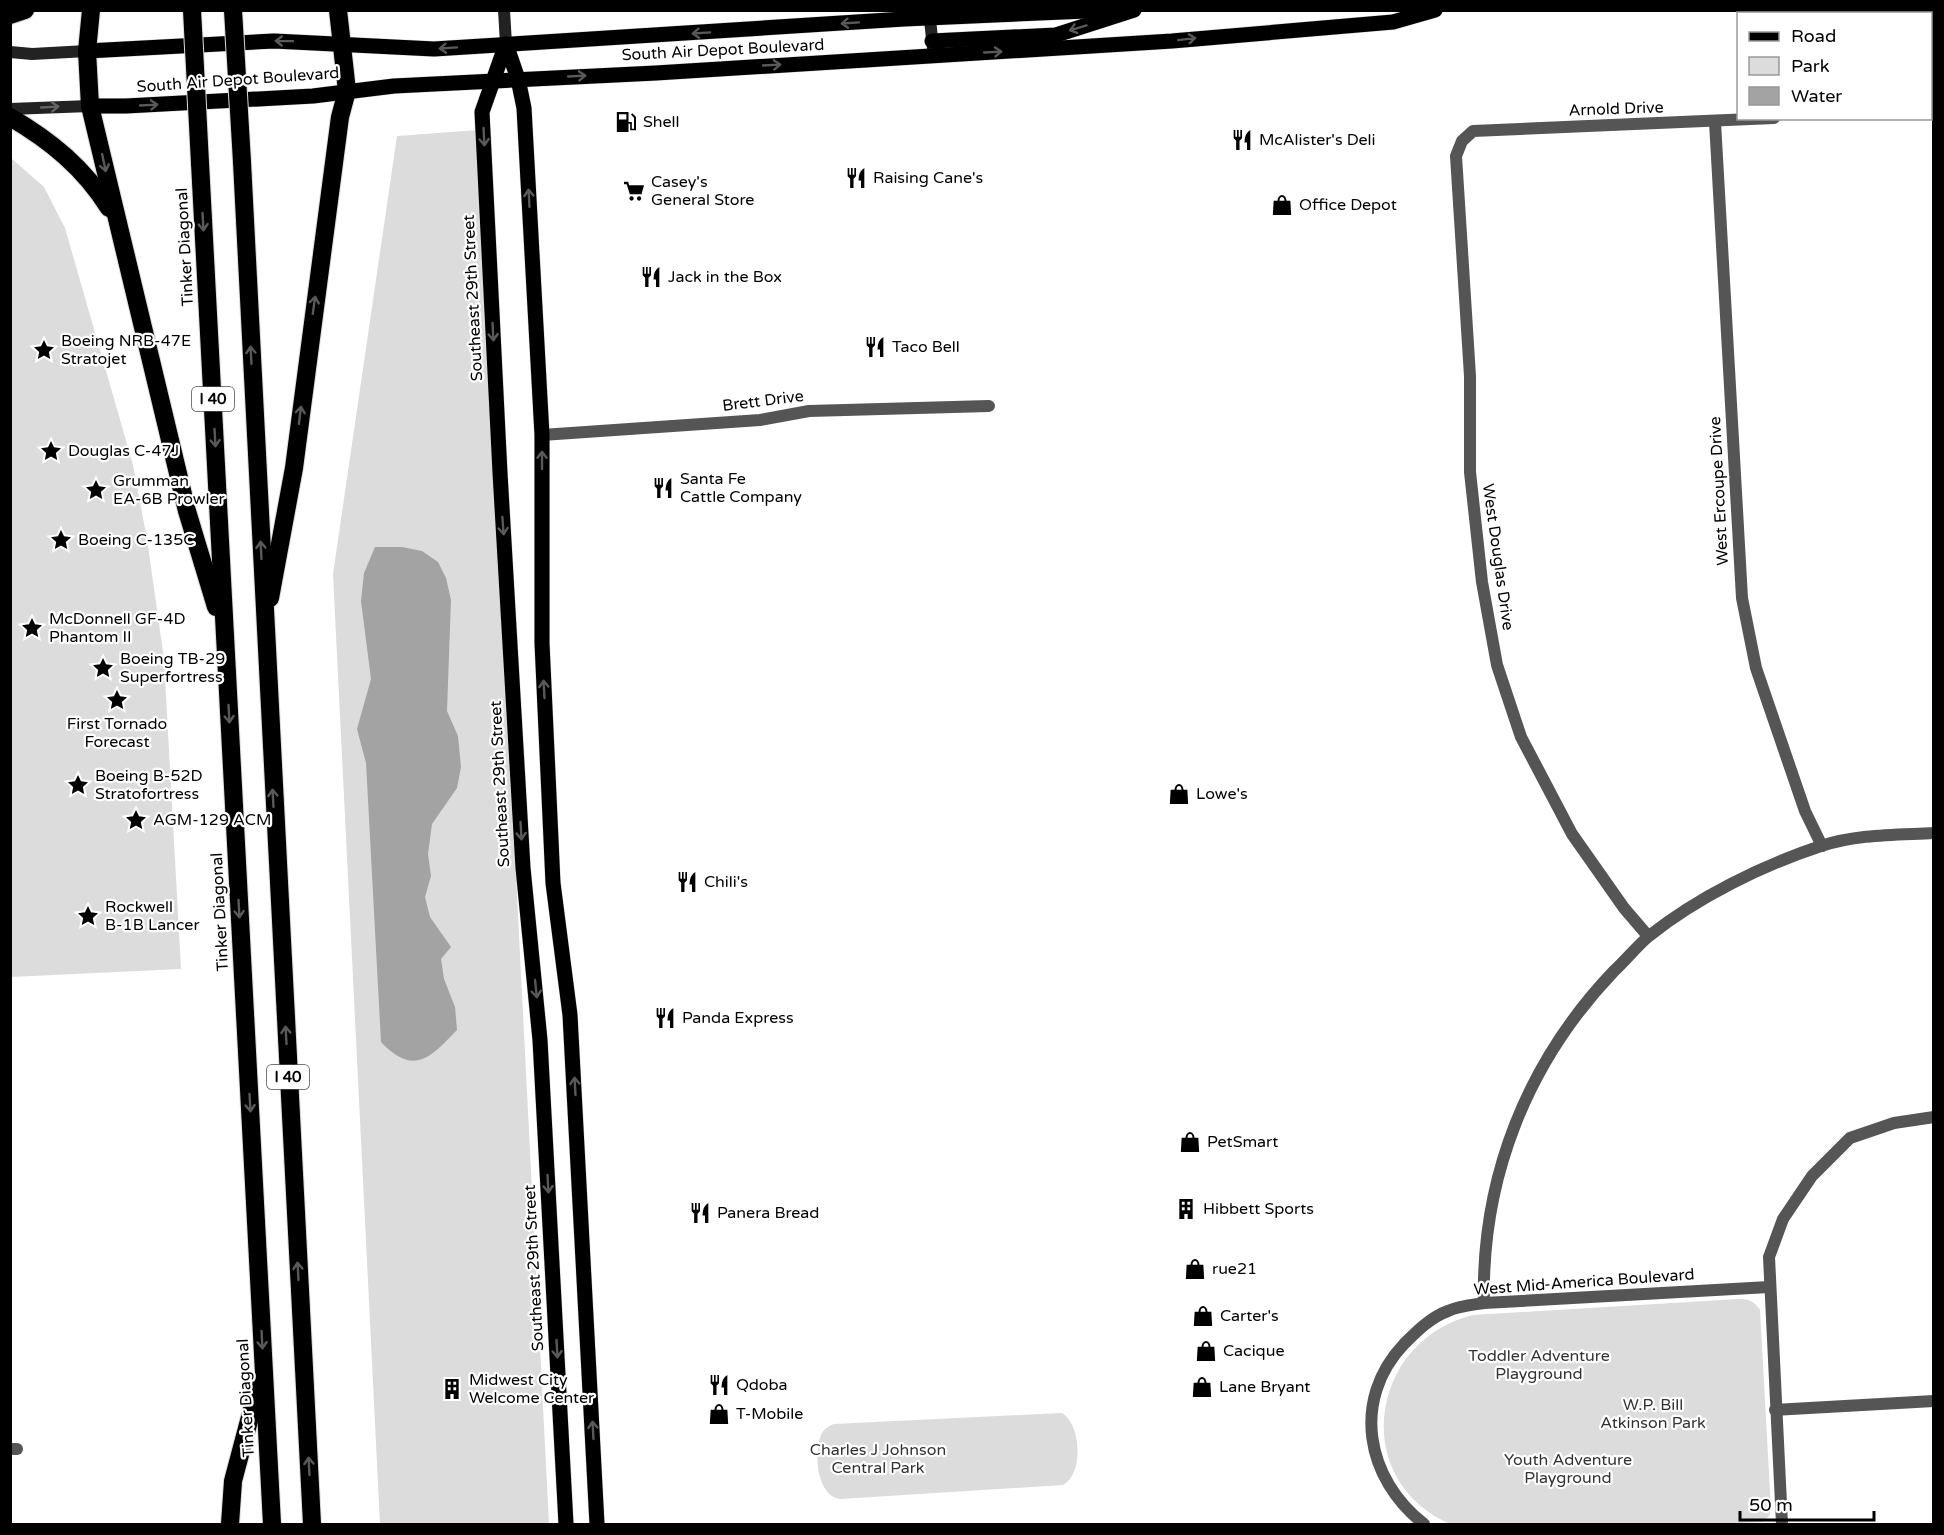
<svg xmlns="http://www.w3.org/2000/svg" width="1944" height="1535" font-family="'Varela Round',sans-serif">
	<rect width="100%" height="100%" fill="#fff"/>
	<g fill="#dcdcdc">
		<polygon points="478,130 549,1524 380,1524 333,574 397,136"/>
		<polygon points="11,158 44,187 65,228 133,465 147,539 164,659 181,969 11,977"/>
		<path d="M 1738,1299 C 1749,1299 1754,1301 1760,1310 L 1771,1510 L 1769,1516 L 1762,1522 L 1716,1524 L 1450,1524 C 1348,1479 1370,1340 1473,1315 Z"/>
		<path d="M 1062,1413 C 1081,1424 1084,1474 1063,1485 L 840,1499 C 816,1496 813,1450 822,1433 C 825,1428 829,1426 834,1424 Z"/>
	</g>
	<path fill="#a3a3a3" d="M 375,547 L 402,547 L 422,551 L 438,562 L 446,578 L 451,600 L 447,711 L 458,736 L 461,767 L 457,788 L 432,824 L 428,854 L 431,876 L 425,897 L 430,917 L 451,947 L 441,959 L 444,979 L 455,1007 L 457,1030 C 431,1057 414,1077 381,1042 L 366,763 L 357,729 L 371,679 L 361,601 L 364,573 Z"/>
	<g fill="none" stroke-linecap="round" stroke-linejoin="round">
		<defs>
			<g id="primary">
				<polyline points="932,41 1056,35 1134,10"/>
				<polyline points="506,44 482,112 500,473 523,868 540,1040 566,1524"/>
				<polyline points="506,44 518,79 524,108 542,435 542,643 553,883 570,1015 597,1524"/>
				<polyline points="87,51 274,41 434,49 904,19 1110,10"/>
				<polyline points="90,106 126,106 313,96 394,86 656,73 1172,41 1393,22 1435,10"/>
			</g>
			<g id="highway">
				<polyline points="91,10 87,51 90,106 187,511 216,607"/>
				<polyline points="10,15 25,10"/>
				<path d="M 10,117 C 51,141 84,168 109,208"/>
				<polyline points="242,162 312,1524"/>
				<polyline points="200,163 272,1524"/>
				<polyline points="270,598 294,468 340,117 347,91 338,10"/>
				<polyline points="230,1524 233,1481 259,1383"/>
			</g>
		</defs>
		<use href="#primary" stroke="#dbdbdb" stroke-width="16"/>
		<use href="#highway" stroke="#dbdbdb" stroke-width="20"/>
		<g stroke="#555" stroke-width="12">
			<polyline points="1930,109 1934,109"/>
			<polyline points="1715,122 1742,598 1756,668 1805,811 1822,846"/>
			<polyline points="542,435 760,420 809,411 989,406"/>
			<polyline points="1648,936 1624,908 1572,834 1521,737 1497,665 1482,582 1470,472 1470,376 1456,156 1462,141 1473,131 1774,118"/>
			<path d="M 1484,1303 C 1481,1178 1527,1062 1614,971 C 1626,960 1637,946 1649,936 C 1698,897 1763,865 1821,846 C 1857,834 1896,835 1934,833"/>
			<polyline points="1775,1410 1934,1401"/>
			<polyline points="10,1449 17,1449"/>
			<path d="M 1424,1524 C 1366,1479 1351,1400 1404,1344 C 1417,1331 1431,1317 1448,1311 C 1459,1306 1472,1305 1484,1303 L 1769,1287"/>
			<polyline points="1782,1524 1769,1257 1783,1219 1812,1176 1850,1138 1894,1123 1934,1117"/>
		</g>
		<g stroke="#222" stroke-width="12">
			<polyline points="504,10 506,44"/>
			<polyline points="929,10 933,48"/>
			<polyline points="10,52 32,54 87,51"/>
			<polyline points="10,109 90,106"/>
		</g>
		<use href="#primary" stroke="#000" stroke-width="15"/>
		<use href="#highway" stroke="#000" stroke-width="18"/>
		<defs>
			<g id="highway-bridge">
				<polyline points="192,10 200,163"/>
				<polyline points="233,10 242,162"/>
			</g>
		</defs>
		<use href="#highway-bridge" stroke="#dbdbdb" stroke-width="20" stroke-linecap="butt"/>
		<use href="#highway-bridge" stroke="#000" stroke-width="18"/>
	</g>
	<defs><path id="oneway-shaft" d="M-6 0H5M1.5-3L5.5 0L1.5 3" fill="none" stroke-width="1.6" stroke-linecap="round" stroke-linejoin="round" transform="scale(1.5)"/></defs>
	<g stroke="#595959">
		<use href="#oneway-shaft" transform="translate(850 23) rotate(176)"/>
		<use href="#oneway-shaft" transform="translate(1078 28) rotate(163)"/>
		<use href="#oneway-shaft" transform="translate(701 33) rotate(176)"/>
		<use href="#oneway-shaft" transform="translate(1187 39) rotate(-7)"/>
		<use href="#oneway-shaft" transform="translate(284 41) rotate(-179)"/>
		<use href="#oneway-shaft" transform="translate(448 48) rotate(176)"/>
		<use href="#oneway-shaft" transform="translate(993 52) rotate(-3)"/>
		<use href="#oneway-shaft" transform="translate(772 65) rotate(-3)"/>
		<use href="#oneway-shaft" transform="translate(577 76) rotate(-3)"/>
		<use href="#oneway-shaft" transform="translate(149 105) rotate(-3)"/>
		<use href="#oneway-shaft" transform="translate(484 137) rotate(87)"/>
		<use href="#oneway-shaft" transform="translate(104 163) rotate(78)"/>
		<use href="#oneway-shaft" transform="translate(529 198) rotate(-93)"/>
		<use href="#oneway-shaft" transform="translate(203 222) rotate(87)"/>
		<use href="#oneway-shaft" transform="translate(314 305) rotate(-82)"/>
		<use href="#oneway-shaft" transform="translate(493 332) rotate(87)"/>
		<use href="#oneway-shaft" transform="translate(251 355) rotate(-93)"/>
		<use href="#oneway-shaft" transform="translate(300 415) rotate(-83)"/>
		<use href="#oneway-shaft" transform="translate(215 438) rotate(87)"/>
		<use href="#oneway-shaft" transform="translate(542 460) rotate(-90)"/>
		<use href="#oneway-shaft" transform="translate(503 526) rotate(86)"/>
		<use href="#oneway-shaft" transform="translate(261 550) rotate(-93)"/>
		<use href="#oneway-shaft" transform="translate(544 689) rotate(-93)"/>
		<use href="#oneway-shaft" transform="translate(229 714) rotate(87)"/>
		<use href="#oneway-shaft" transform="translate(273 798) rotate(-93)"/>
		<use href="#oneway-shaft" transform="translate(521 831) rotate(87)"/>
		<use href="#oneway-shaft" transform="translate(239 909) rotate(87)"/>
		<use href="#oneway-shaft" transform="translate(536 989) rotate(84)"/>
		<use href="#oneway-shaft" transform="translate(286 1035) rotate(-93)"/>
		<use href="#oneway-shaft" transform="translate(575 1086) rotate(-93)"/>
		<use href="#oneway-shaft" transform="translate(250 1103) rotate(87)"/>
		<use href="#oneway-shaft" transform="translate(548 1184) rotate(87)"/>
		<use href="#oneway-shaft" transform="translate(298 1271) rotate(-93)"/>
		<use href="#oneway-shaft" transform="translate(262 1340) rotate(87)"/>
		<use href="#oneway-shaft" transform="translate(557 1349) rotate(87)"/>
		<use href="#oneway-shaft" transform="translate(593 1430) rotate(-93)"/>
		<use href="#oneway-shaft" transform="translate(309 1466) rotate(-93)"/>
	</g>
	<use stroke="#646464" href="#oneway-shaft" transform="translate(50 107) rotate(-3)"/>
	<defs>
		<symbol id="fuel-bare" viewBox="-9 -9 18 18"><path d="M-5.5-6h7V0h2V4h1.3V-2.5L3-4.5l.8-.8L6-3V5H2.5V1h-1V6h-7ZM-4.2-4.7v3.2H.2V-4.7Z" fill="#000" stroke="#fff" stroke-width="2.5" paint-order="stroke"/></symbol>
		<symbol id="restaurant-bare" viewBox="-9 -9 18 18"><path d="M-5-6h1v4h1v-4h1v4h1v-4h1v5L-1.5 .5V6h-2V.5L-5-1ZM5-6V6H3V1.5H1.5Q1.5-4 5-6Z" fill="#000" stroke="#fff" stroke-width="2.5" paint-order="stroke"/></symbol>
		<symbol id="supermarket-bare" viewBox="-9 -9 18 18"><path d="M-6-5.5h2.5l.6 2H6L4.5 2H-2.5L-4.4-4H-6ZM-1.5 3.2a1.3 1.3 0 1 0 .1 0ZM3 3.2a1.3 1.3 0 1 0 .1 0Z" fill="#000" stroke="#fff" stroke-width="2.5" paint-order="stroke"/></symbol>
		<symbol id="shop-bare" viewBox="-9 -9 18 18"><path d="M-5-2.5h2.3a2.7 3.5 0 0 1 5.4 0H5L5.5 6h-11ZM-1.5-2.5h3a1.5 2.3 0 0 0-3 0Z" fill="#000" stroke="#fff" stroke-width="2.5" paint-order="stroke"/></symbol>
		<symbol id="sight-bare" viewBox="-9 -9 18 18"><path d="M0-6L1.8-2.2L6-1.7L2.9 1.2L3.7 5.4L0 3.3L-3.7 5.4L-2.9 1.2L-6-1.7L-1.8-2.2Z" fill="#000" stroke="#fff" stroke-width="2.5" paint-order="stroke"/></symbol>
		<symbol id="building-bare" viewBox="-9 -9 18 18"><path d="M-4-6H4V6H1V3H-1V6H-4ZM-2.5-4.3h1.7v1.8h-1.7ZM.8-4.3h1.7v1.8H.8ZM-2.5-1h1.7V.8h-1.7ZM.8-1h1.7V.8H.8Z" fill="#000" stroke="#fff" stroke-width="2.5" paint-order="stroke"/></symbol>
	</defs>
	<g fill-rule="evenodd">
		<use href="#fuel-bare" x="611" y="107" width="30" height="30"/>
		<use href="#restaurant-bare" x="1227" y="125" width="30" height="30"/>
		<use href="#restaurant-bare" x="841" y="163" width="30" height="30"/>
		<use href="#supermarket-bare" x="619" y="176" width="30" height="30"/>
		<use href="#shop-bare" x="1267" y="190" width="30" height="30"/>
		<use href="#restaurant-bare" x="636" y="262" width="30" height="30"/>
		<use href="#restaurant-bare" x="860" y="332" width="30" height="30"/>
		<use href="#sight-bare" x="29" y="335" width="30" height="30"/>
		<use href="#sight-bare" x="36" y="436" width="30" height="30"/>
		<use href="#restaurant-bare" x="648" y="473" width="30" height="30"/>
		<use href="#sight-bare" x="81" y="475" width="30" height="30"/>
		<use href="#sight-bare" x="46" y="525" width="30" height="30"/>
		<use href="#sight-bare" x="17" y="613" width="30" height="30"/>
		<use href="#sight-bare" x="88" y="653" width="30" height="30"/>
		<use href="#sight-bare" x="102" y="685" width="30" height="30"/>
		<use href="#sight-bare" x="63" y="770" width="30" height="30"/>
		<use href="#shop-bare" x="1164" y="779" width="30" height="30"/>
		<use href="#sight-bare" x="121" y="805" width="30" height="30"/>
		<use href="#restaurant-bare" x="672" y="867" width="30" height="30"/>
		<use href="#sight-bare" x="73" y="901" width="30" height="30"/>
		<use href="#restaurant-bare" x="650" y="1003" width="30" height="30"/>
		<use href="#shop-bare" x="1175" y="1127" width="30" height="30"/>
		<use href="#building-bare" x="1171" y="1194" width="30" height="30"/>
		<use href="#restaurant-bare" x="685" y="1198" width="30" height="30"/>
		<use href="#shop-bare" x="1180" y="1254" width="30" height="30"/>
		<use href="#shop-bare" x="1188" y="1301" width="30" height="30"/>
		<use href="#shop-bare" x="1191" y="1336" width="30" height="30"/>
		<use href="#restaurant-bare" x="704" y="1370" width="30" height="30"/>
		<use href="#shop-bare" x="1187" y="1372" width="30" height="30"/>
		<use href="#building-bare" x="437" y="1374" width="30" height="30"/>
		<use href="#shop-bare" x="704" y="1399" width="30" height="30"/>
	</g>
	<g text-anchor="middle" dominant-baseline="central" stroke-width="4.5" stroke-linejoin="round" paint-order="stroke">
		<g fill="#fff" stroke="#4c4c4c" stroke-width="1.5">
			<rect x="192" y="387" width="42" height="24" rx="4.5"/>
			<rect x="267" y="1065" width="42" height="24" rx="4.5"/>
		</g>
		<g font-size="15" font-weight="bold" fill="#000">
			<text x="213" y="399">I 40</text>
			<text x="288" y="1077">I 40</text>
		</g>
		<g font-size="16" fill="#000" stroke="#fff">
			<text transform="translate(723 50) rotate(-3)">South Air Depot Boulevard</text>
			<text transform="translate(238 80) rotate(-4)">South Air Depot Boulevard</text>
			<text transform="translate(1616 109) rotate(-2)">Arnold Drive</text>
			<text transform="translate(185 247) rotate(-93)">Tinker Diagonal</text>
			<text transform="translate(473 298) rotate(-93)">Southeast 29th Street</text>
			<text transform="translate(763 401) rotate(-7)">Brett Drive</text>
			<text transform="translate(1719 491) rotate(-93)">West Ercoupe Drive</text>
			<text transform="translate(1498 557) rotate(82)">West Douglas Drive</text>
			<text transform="translate(500 784) rotate(-93)">Southeast 29th Street</text>
			<text transform="translate(220 912) rotate(-93)">Tinker Diagonal</text>
			<text transform="translate(534 1268) rotate(-93)">Southeast 29th Street</text>
			<text transform="translate(1584 1282) rotate(-4)">West Mid-America Boulevard</text>
			<text transform="translate(246 1398) rotate(-93)">Tinker Diagonal</text>
		</g>
		<g font-size="16" fill="#000" stroke="#fff" text-anchor="start">
			<text x="643" y="122">Shell</text>
			<text x="1259" y="140">McAlister's Deli</text>
			<text x="873" y="178">Raising Cane's</text>
			<text x="651" y="182">Casey's<tspan x="651" dy="18">General Store</tspan></text>
			<text x="1299" y="205">Office Depot</text>
			<text x="668" y="277">Jack in the Box</text>
			<text x="61" y="341">Boeing NRB-47E<tspan x="61" dy="18">Stratojet</tspan></text>
			<text x="892" y="347">Taco Bell</text>
			<text x="68" y="451">Douglas C-47J</text>
			<text x="680" y="479">Santa Fe<tspan x="680" dy="18">Cattle Company</tspan></text>
			<text x="113" y="481">Grumman<tspan x="113" dy="18">EA-6B Prowler</tspan></text>
			<text x="78" y="540">Boeing C-135C</text>
			<text x="49" y="619">McDonnell GF-4D<tspan x="49" dy="18">Phantom II</tspan></text>
			<text x="120" y="659">Boeing TB-29<tspan x="120" dy="18">Superfortress</tspan></text>
			<text x="117" y="724" text-anchor="middle">First Tornado<tspan x="117" dy="18">Forecast</tspan></text>
			<text x="95" y="776">Boeing B-52D<tspan x="95" dy="18">Stratofortress</tspan></text>
			<text x="1196" y="794">Lowe's</text>
			<text x="153" y="820">AGM-129 ACM</text>
			<text x="704" y="882">Chili's</text>
			<text x="105" y="907">Rockwell<tspan x="105" dy="18">B-1B Lancer</tspan></text>
			<text x="682" y="1018">Panda Express</text>
			<text x="1207" y="1142">PetSmart</text>
			<text x="1203" y="1209">Hibbett Sports</text>
			<text x="717" y="1213">Panera Bread</text>
			<text x="1212" y="1269">rue21</text>
			<text x="1220" y="1316">Carter's</text>
			<text x="1223" y="1351">Cacique</text>
			<text x="469" y="1380">Midwest City<tspan x="469" dy="18">Welcome Center</tspan></text>
			<text x="736" y="1385">Qdoba</text>
			<text x="1219" y="1387">Lane Bryant</text>
			<text x="736" y="1414">T-Mobile</text>
		</g>
		<g font-size="16" fill="#333" stroke="#fff">
			<text x="1539" y="1356">Toddler Adventure<tspan x="1539" dy="18">Playground</tspan></text>
			<text x="1653" y="1405">W.P. Bill<tspan x="1653" dy="18">Atkinson Park</tspan></text>
			<text x="878" y="1450">Charles J Johnson<tspan x="878" dy="18">Central Park</tspan></text>
			<text x="1568" y="1460">Youth Adventure<tspan x="1568" dy="18">Playground</tspan></text>
		</g>
	</g>
	<rect width="1944" height="1535" fill="none" stroke="#000000" stroke-width="24"/>
	<rect x="1737" y="12" width="195" height="108" fill="#ffffff" stroke="#999999" stroke-width="1.5"/>
	<rect x="1749" y="32" width="30" height="9" fill="#000000" stroke="#999999" stroke-width="1.5"/>
	<text x="1791" y="42" font-size="18" fill="#000000">Road</text>
	<rect x="1749" y="57" width="30" height="18" fill="#dcdcdc" stroke="#999999" stroke-width="1.5"/>
	<text x="1791" y="72" font-size="18" fill="#000000">Park</text>
	<rect x="1749" y="87" width="30" height="18" fill="#a3a3a3" stroke="#999999" stroke-width="1.5"/>
	<text x="1791" y="102" font-size="18" fill="#000000">Water</text>
	<path d="M1740 1511v9h134v-9" fill="none" stroke="#000000" stroke-width="3"/>
	<text x="1749" y="1511" font-size="18" fill="#000000" stroke="#ffffff" stroke-width="4.5" paint-order="stroke">50 m</text>
</svg>
